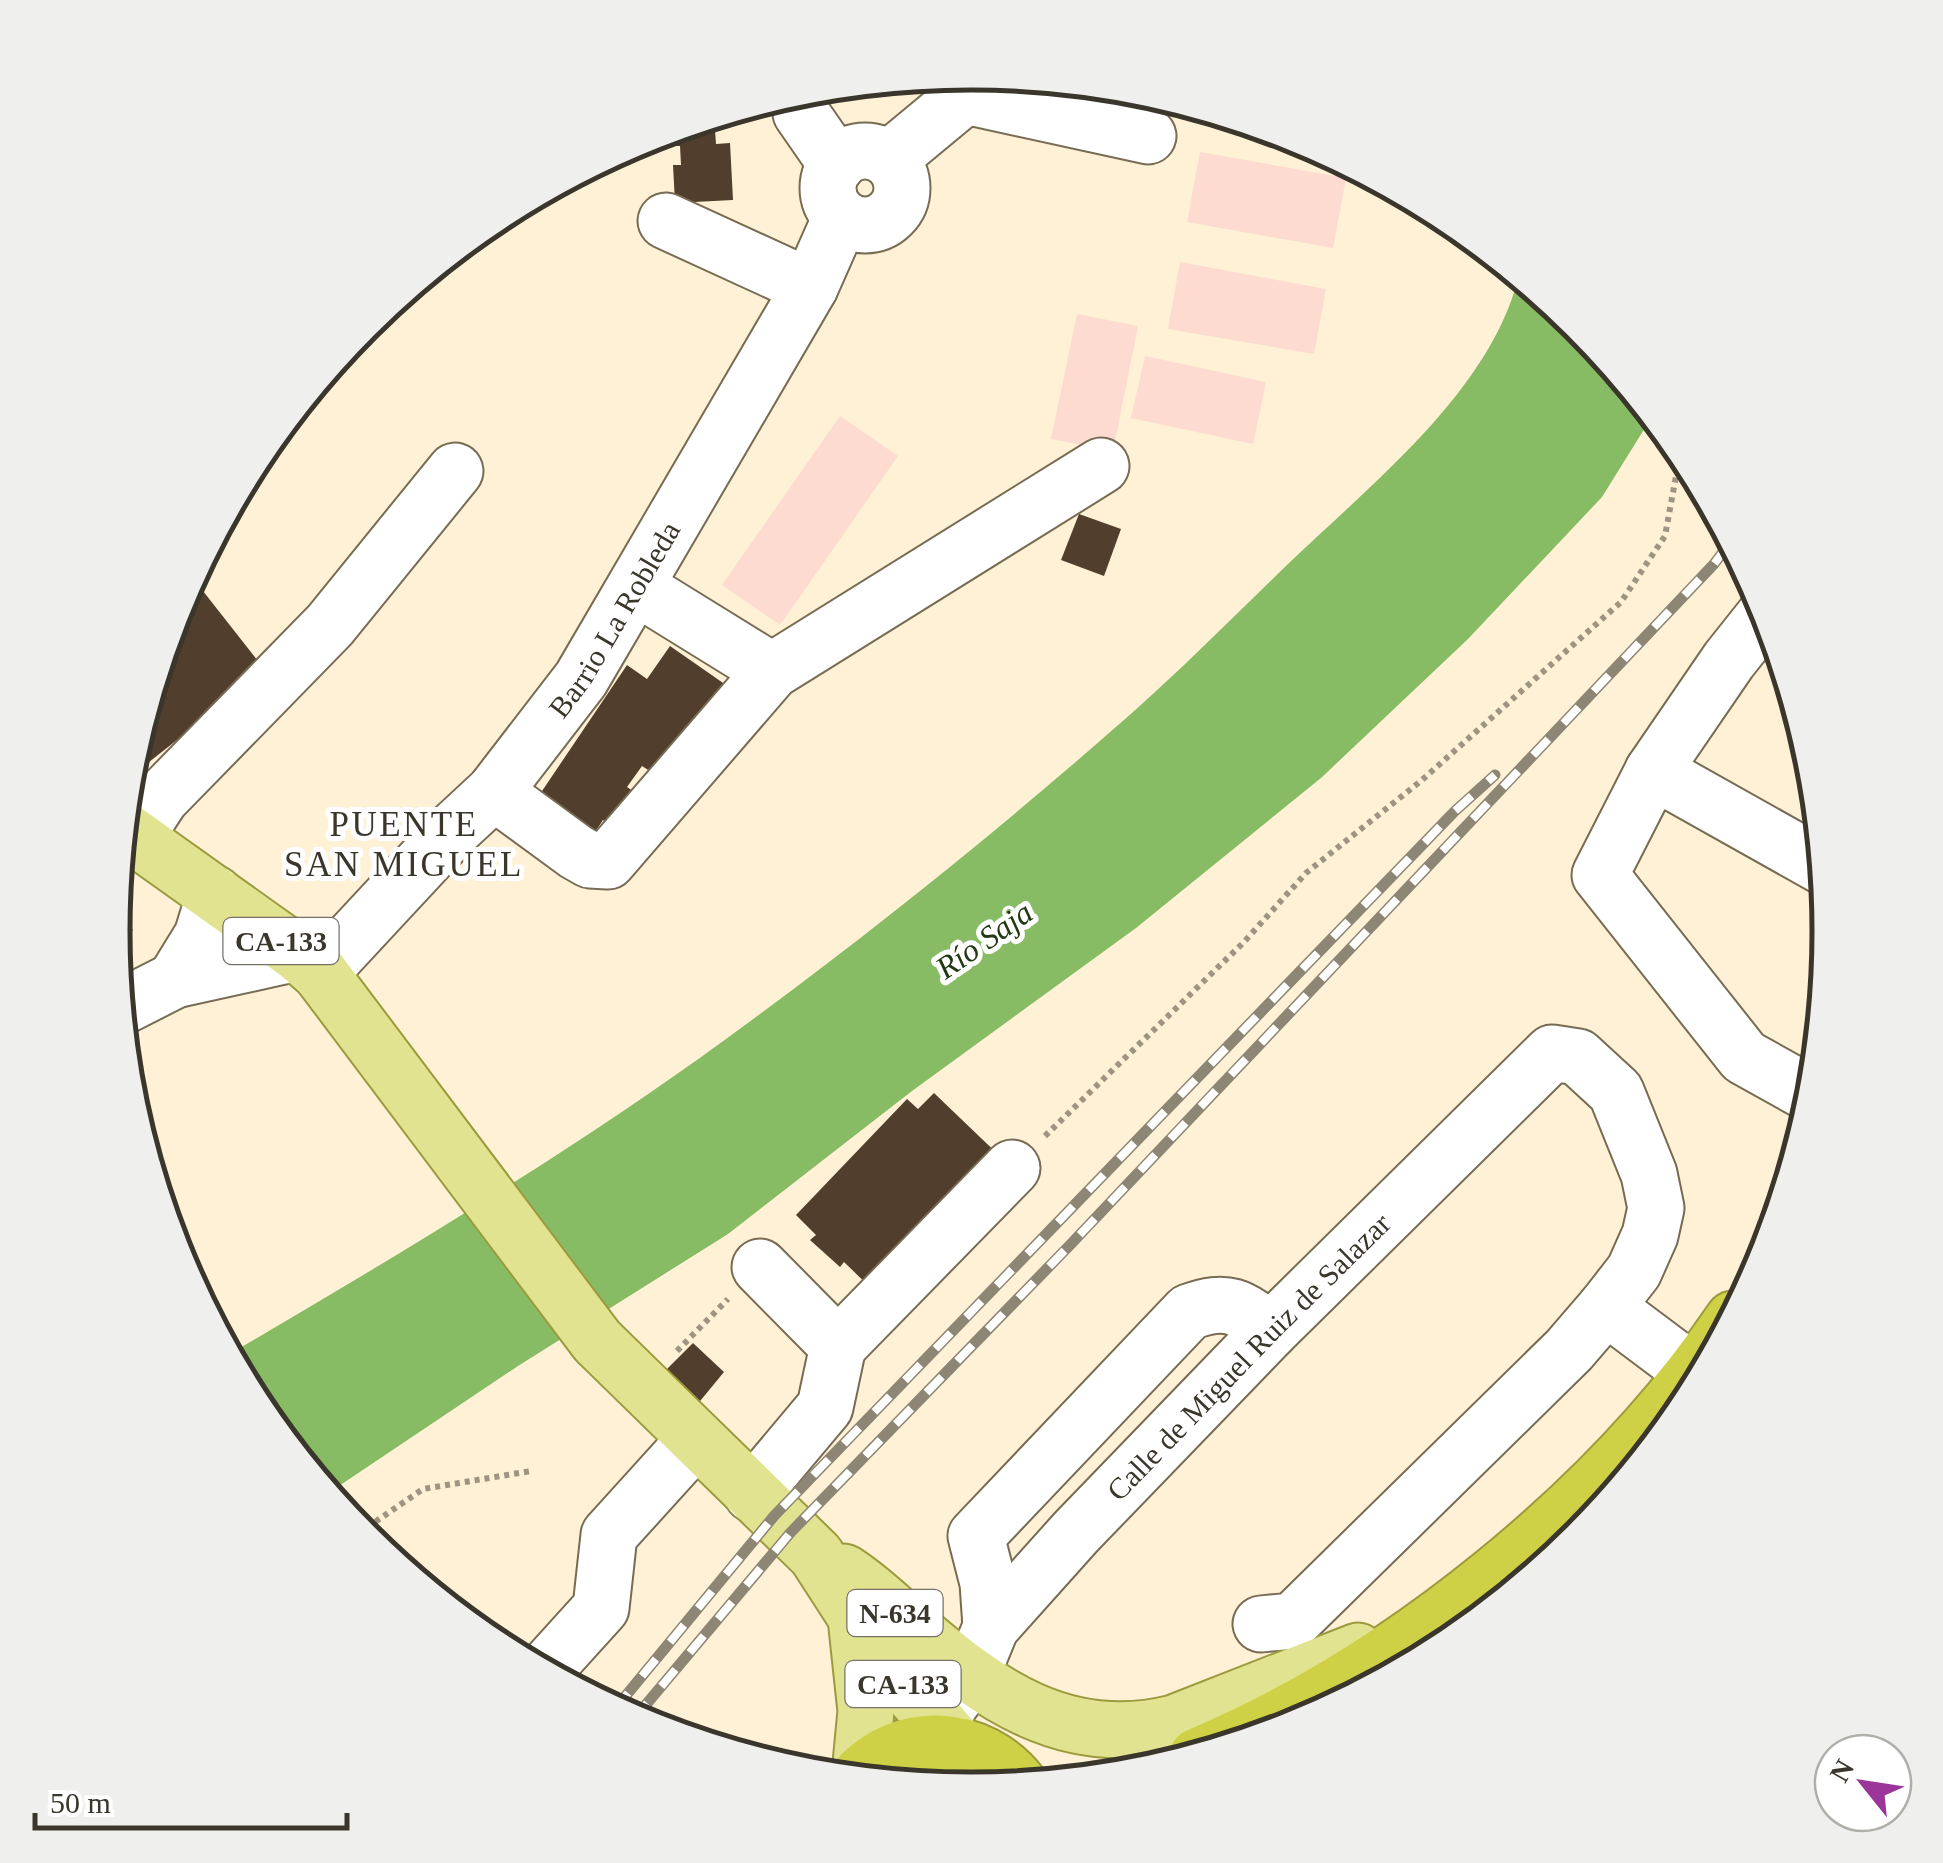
<svg xmlns="http://www.w3.org/2000/svg" width="1943" height="1863" font-family="Georgia,serif">
	<rect width="100%" height="100%" fill="#fef1d5"/>
	<g fill="#fddbd0">
		<polygon points="1200,152 1346,178 1333,248 1187,222"/>
		<polygon points="1180,262 1326,289 1314,354 1168,329"/>
		<polygon points="1077,314 1138,326 1113,451 1051,439"/>
		<polygon points="1145,356 1266,382 1253,444 1131,418"/>
		<polygon points="840,416 898,456 780,625 722,585"/>
		<polygon points="924,1775 948,1776 975,1790 899,1783"/>
	</g>
	<path fill="#87bb64" d="M 1519,275 L 1579,325 L 1653,415 L 1602,497 L 1468,639 L 1321,778 L 1136,928 L 912,1091 L 728,1234 L 518,1366 L 327,1494 L 257,1408 L 228,1355 C 397,1256 568,1154 726,1039 C 867,936 1003,827 1133,712 C 1186,665 1236,614 1288,564 C 1371,484 1491,391 1519,275 Z"/>
	<g fill="#523e2d">
		<polygon points="714,116 716,144 730,143 733,200 675,203 673,165 681,165 680,146 674,146 673,129"/>
		<polygon points="1079,514 1121,529 1104,576 1061,560"/>
		<polygon points="192,577 265,670 134,774 129,763 178,602"/>
		<polygon points="670,646 726,685 665,781 642,766 627,787 643,798 620,832 603,820 593,835 538,797 627,665 647,679"/>
		<polygon points="115,910 133,930 114,948 113,931"/>
		<polygon points="934,1093 1007,1163 880,1297 844,1262 840,1267 810,1240 816,1235 796,1215 907,1099 918,1109"/>
		<polygon points="693,1343 724,1372 696,1406 662,1374"/>
	</g>
	<g fill="none" stroke-linecap="round" stroke-linejoin="round">
		<defs>
			<g id="minor">
				<polyline points="799,90 801,113 837,165"/>
				<polyline points="965,96 1148,136"/>
				<circle cx="865" cy="188" r="37"/>
				<polyline points="889,159 965,96 964,73"/>
				<polyline points="666,221 810,287"/>
				<polyline points="636,587 772,671"/>
				<polyline points="1653,771 1729,660 1768,611"/>
				<polyline points="494,792 576,852 590,860 608,861 772,671 1101,466"/>
				<polyline points="136,836 161,798 330,625 455,471"/>
				<path id="s1" d="M 320,973 L 452,831 L 494,792 L 581,679 L 810,287 L 841,217"/>
				<polyline points="175,980 202,936 215,894"/>
				<polyline points="120,1008 175,980 297,953"/>
				<polyline points="1814,1096 1744,1057 1600,875 1653,771 1824,867"/>
				<polyline points="838,1346 1012,1168"/>
				<polyline points="752,1494 825,1407 838,1346 760,1267"/>
				<polyline points="1261,1624 1293,1621 1569,1350 1606,1307 1702,1379"/>
				<path d="M 991,1627 L 988,1583 L 976,1536 L 1189,1312 C 1228,1298 1240,1306 1270,1331"/>
				<polyline points="543,1672 601,1608 609,1535 696,1439"/>
				<path id="s2" d="M 921,1743 L 971,1676 L 991,1627 L 1076,1532 L 1270,1331 L 1552,1053 L 1578,1057 L 1616,1092 L 1649,1174 L 1656,1208 L 1650,1235 L 1634,1271 L 1606,1307"/>
			</g>
			<g id="major">
				<polyline points="123,829 297,953 320,973 597,1341 816,1555 889,1668 957,1744"/>
				<path d="M 844,1572 C 868,1587 888,1607 910,1626 C 988,1694 1066,1750 1174,1723 L 1358,1651"/>
				<polyline points="857,1627 866,1711 860,1774"/>
			</g>
			<g id="highway">
				<path d="M 1197,1756 C 1400,1671 1609,1501 1733,1319"/>
				<path d="M 856,1779 C 901,1728 980,1732 1021,1786"/>
			</g>
		</defs>
		<use href="#minor" stroke="#776c53" stroke-width="59"/>
		<use href="#major" stroke="#9b9a3d" stroke-width="59"/>
		<use href="#highway" stroke="#9b9a3d" stroke-width="59"/>
		<g stroke="#9d9481" stroke-width="6" stroke-dasharray="5 5" stroke-linecap="butt">
			<polyline points="1045,1136 1244,942 1306,873 1422,780 1621,602 1665,536 1681,449"/>
			<polyline points="677,1351 728,1299"/>
			<polyline points="359,1533 423,1489 531,1471"/>
		</g>
		<use href="#minor" stroke="#fff" stroke-width="55"/>
		<use href="#major" stroke="#e2e390" stroke-width="55"/>
		<use href="#highway" stroke="#ced046" stroke-width="55"/>
		<defs>
			<g id="rail">
				<polyline points="614,1710 774,1516 1455,811 1495,775"/>
				<polyline points="633,1720 791,1532 1070,1245 1714,564 1732,540"/>
			</g>
		</defs>
		<use href="#rail" stroke="#8e8674" stroke-width="11"/>
		<use href="#rail" stroke="#fff" stroke-width="8" stroke-dasharray="22" stroke-linecap="butt"/>
	</g>
	<g text-anchor="middle" dominant-baseline="central" stroke-width="10" stroke-linejoin="round" paint-order="stroke">
		<g fill="#fff" stroke="#76726b" stroke-width="2.5">
			<rect x="223.5" y="918" width="115" height="46" rx="8"/>
			<rect x="847.5" y="1590" width="95" height="46" rx="8"/>
			<rect x="845.5" y="1661" width="115" height="46" rx="8"/>
		</g>
		<g font-size="28" font-weight="bold" fill="#3b362b">
			<text x="281" y="941">CA-133</text>
			<text x="895" y="1613">N-634</text>
			<text x="903" y="1684">CA-133</text>
		</g>
		<g font-size="30" fill="#3b362b" stroke="#fff">
			<text stroke="none"><textPath href="#s1" startOffset="462">Barrio La Robleda</textPath></text>
			<text stroke="none"><textPath href="#s2" startOffset="510">Calle de Miguel Ruiz de Salazar</textPath></text>
		</g>
		<g font-size="32" font-style="italic" fill="#233814" stroke="#fff">
			<text transform="translate(984 940) rotate(-35)">Río Saja</text>
		</g>
		<g font-size="35" letter-spacing="2.5" fill="#3b362b" stroke="#fff">
			<text x="404" y="824">PUENTE<tspan x="404" dy="40">SAN MIGUEL</tspan></text>
		</g>
	</g>
	<path d="M0 0H1943V1863H0ZM130 931a841 841 0 1 1 1682 0a841 841 0 1 1-1682 0Z" fill="#efefee" fill-rule="evenodd"/>
	<path fill="none" stroke="#3b362b" stroke-width="5" d="M130 931a841 841 0 1 1 1682 0a841 841 0 1 1-1682 0Z"/>
	<g transform="translate(1863 1783) rotate(300)"><circle r="48" fill="#ffffff" stroke="#b1afaa" stroke-width="2.5"/>
	<path d="M0-8L18 38L0 25L-18 38Z" fill="#9b359a"/>
	<text y="-15" font-size="28" font-weight="bold" text-anchor="middle" fill="#3b362b">N</text>
	</g>
	<path d="M35 1813v15h312v-15" fill="none" stroke="#3b362b" stroke-width="5"/>
	<text x="50" y="1813" font-size="30" fill="#3b362b" stroke="#ffffff" stroke-width="8" paint-order="stroke">50 m</text>
</svg>
